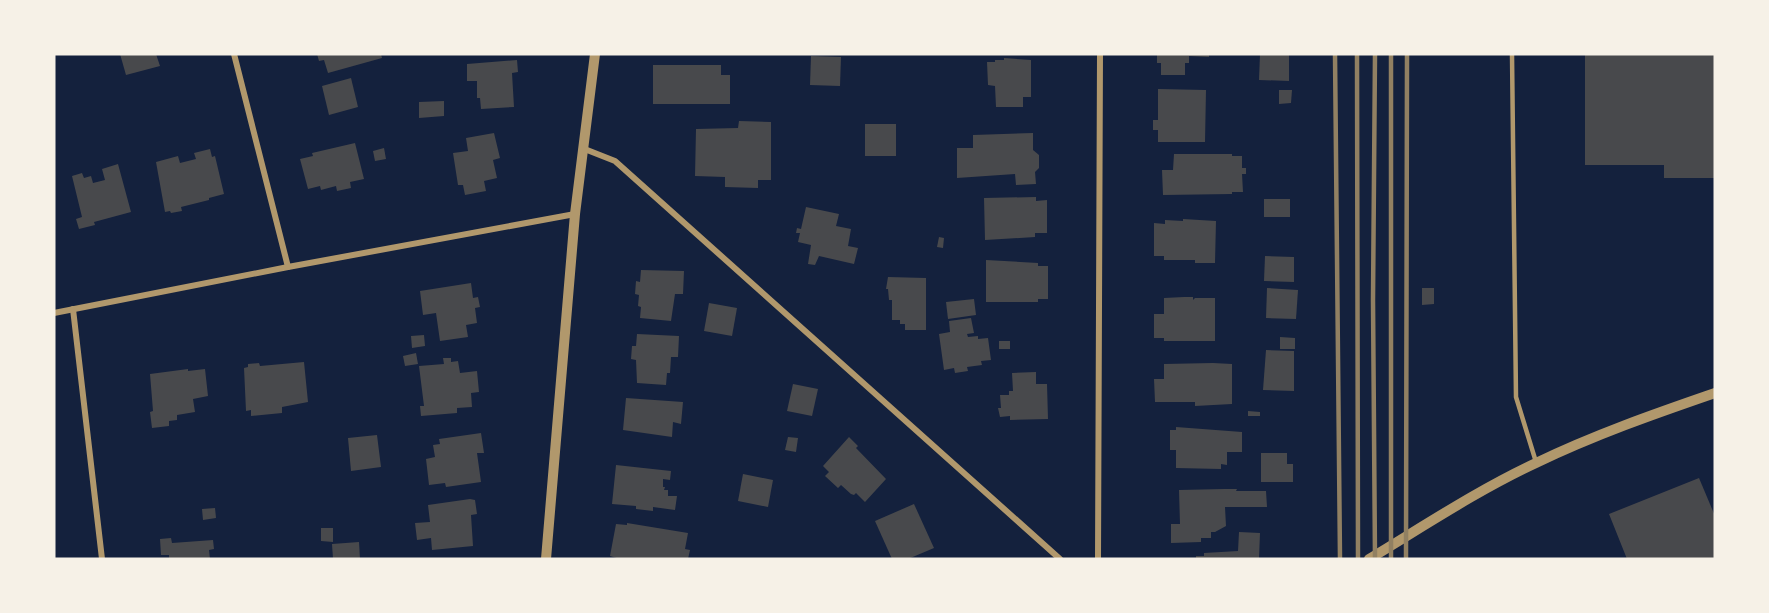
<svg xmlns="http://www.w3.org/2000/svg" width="1769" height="613" font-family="Mulish,sans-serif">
	<rect width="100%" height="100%" fill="#14213d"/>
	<g fill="#48494c">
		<polygon points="120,54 156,54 160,66 126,75"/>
		<polygon points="317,54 381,54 382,58 328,73 324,60 319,61"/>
		<polygon points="1157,54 1209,54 1209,57 1189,56 1189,63 1185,63 1185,75 1161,75 1161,63 1157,63"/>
		<polygon points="1260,54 1289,54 1289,81 1259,80"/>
		<polygon points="1585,54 1715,54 1715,178 1664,178 1664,165 1585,165"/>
		<polygon points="811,56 841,57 840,86 810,85"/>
		<polygon points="1004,58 1031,60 1031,97 1023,97 1023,107 996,107 995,86 988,85 987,62 995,62 995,60 1004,60"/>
		<polygon points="517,60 518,72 512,73 514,107 481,109 480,98 477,98 477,81 467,81 467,64"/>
		<polygon points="653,65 721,65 721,75 730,75 730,104 653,104"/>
		<polygon points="351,78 358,107 329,115 322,86"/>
		<polygon points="1158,89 1206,90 1205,142 1158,142 1158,130 1153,130 1153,120 1158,120"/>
		<polygon points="1279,90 1292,90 1291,103 1279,104"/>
		<polygon points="444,101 444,116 419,118 419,102"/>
		<polygon points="739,121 771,122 771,180 758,180 758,188 725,187 725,177 695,176 696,129 738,128"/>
		<rect x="865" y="124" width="31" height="32"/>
		<polygon points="494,133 500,158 493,160 497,178 484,181 486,191 465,195 463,185 458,185 453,153 468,151 466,138"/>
		<polygon points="1033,133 1033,150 1039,155 1039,168 1035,172 1036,184 1016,185 1015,174 957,178 957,148 973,148 973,135"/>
		<polygon points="355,143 364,179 350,182 351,188 337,191 336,186 321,190 320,186 308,189 300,159 313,156 312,153"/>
		<polygon points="384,148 386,159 375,161 373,151"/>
		<polygon points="210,149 212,157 215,156 224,194 209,198 209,200 181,207 182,211 171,213 170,211 165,212 156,162 178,156 180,163 196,159 194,153"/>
		<polygon points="1174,154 1232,154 1232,156 1242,156 1242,168 1246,168 1246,174 1242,174 1243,192 1232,192 1232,194 1163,195 1162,170 1173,170"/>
		<polygon points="118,164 131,212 94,222 95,225 79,229 76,219 82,217 72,176 82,173 84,178 91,176 93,183 105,180 102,169"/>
		<polygon points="1036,197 1036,201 1047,200 1047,233 1035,233 1035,237 985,240 984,198"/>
		<rect x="1264" y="199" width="26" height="18"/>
		<polygon points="806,207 839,214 836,226 851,229 848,246 858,248 854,264 819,256 815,265 808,264 811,245 798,242 800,233 796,233 797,228 801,229"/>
		<polygon points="1183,219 1216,221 1215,263 1195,263 1195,260 1164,260 1164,256 1154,256 1154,223 1165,224 1165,220 1183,221"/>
		<polygon points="939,237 944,238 943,248 937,247"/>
		<polygon points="1265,256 1294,257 1294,282 1264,281"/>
		<polygon points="986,260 1038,263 1038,266 1048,266 1048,299 1038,299 1038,302 986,302"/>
		<polygon points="641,270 684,271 683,294 675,294 671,321 640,318 641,307 638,306 639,295 635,294 636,281 640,282"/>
		<polygon points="888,277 926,278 926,330 905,330 905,324 900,324 900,320 892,320 892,300 889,300 888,289 886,289"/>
		<polygon points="471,283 473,298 478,297 480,307 475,308 477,323 466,325 468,337 440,341 436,313 423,315 420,291"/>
		<polygon points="1267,288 1298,290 1296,319 1266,318"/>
		<polygon points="1422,288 1434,288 1434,304 1422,305"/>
		<polygon points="1184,297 1193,297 1193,300 1195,298 1215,298 1215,341 1164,341 1164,338 1154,338 1154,314 1164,314 1164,298"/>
		<polygon points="974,299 976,315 948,319 946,302"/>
		<polygon points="709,303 737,308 732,336 704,331"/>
		<polygon points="971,318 974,333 967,334 968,337 978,336 978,339 988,338 991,360 981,361 982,365 967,367 968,371 955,373 954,368 944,370 939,334 950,332 949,321"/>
		<polygon points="637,334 679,336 678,357 671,357 670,373 667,373 666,385 637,383 636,360 631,359 632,346 636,346"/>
		<polygon points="424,335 425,346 412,348 411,336"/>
		<polygon points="1280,337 1295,338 1295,349 1280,349"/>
		<rect x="999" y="341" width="11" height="8"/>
		<polygon points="1266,350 1294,351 1294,391 1263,390"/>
		<polygon points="416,353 418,364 405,366 403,356"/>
		<polygon points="443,358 451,358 451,362 458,361 460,373 477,371 479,392 471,393 472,407 457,408 457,413 421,416 420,406 424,406 419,366 444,364"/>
		<polygon points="304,362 308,402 282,407 282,413 251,416 251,410 246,411 244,368 248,367 248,364 259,363 260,366"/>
		<polygon points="1213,363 1232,364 1232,404 1195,406 1195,402 1155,402 1154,379 1164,379 1164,364"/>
		<polygon points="188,369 188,371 205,369 208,396 193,399 195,412 177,415 177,420 169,421 169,426 152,428 150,412 153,411 150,374"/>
		<polygon points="1036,372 1036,384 1047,384 1048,419 1010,420 1010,416 1000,417 998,408 1001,408 1000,395 1009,395 1009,391 1013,391 1012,373"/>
		<polygon points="793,384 818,389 812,416 787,411"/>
		<polygon points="626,398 683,402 681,424 673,422 672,437 623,430"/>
		<polygon points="1248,411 1260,412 1260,416 1248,416"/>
		<polygon points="1176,427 1242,432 1242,452 1227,452 1227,465 1221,464 1221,469 1176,468 1176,450 1170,450 1170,430 1176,430"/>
		<polygon points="481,433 484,453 477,453 481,482 446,487 445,483 429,485 426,459 435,457 433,445 440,444 439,439"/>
		<polygon points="377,435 381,467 351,471 348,438"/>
		<polygon points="788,437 798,438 796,452 785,450"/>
		<polygon points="849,437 858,446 856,448 886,479 865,502 856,493 854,495 851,494 841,485 838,488 825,476 829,472 823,466"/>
		<polygon points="1261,453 1287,453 1287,464 1293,464 1293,482 1261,482"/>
		<polygon points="616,465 671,471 670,480 663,479 663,487 665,487 664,490 668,490 668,496 677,496 675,510 653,507 653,511 636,509 636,506 612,504"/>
		<polygon points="743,474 773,480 768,507 738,501"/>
		<polygon points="1699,478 1715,516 1715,559 1627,559 1609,514"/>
		<polygon points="1224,489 1237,489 1236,491 1266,491 1267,507 1225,507 1226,526 1215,532 1211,532 1211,538 1201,538 1201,542 1171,543 1171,524 1180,524 1179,490"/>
		<polygon points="470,499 475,500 477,514 471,515 473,546 432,550 431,538 417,540 415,523 430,522 428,505"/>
		<polygon points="914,504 934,548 908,559 892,559 875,521"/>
		<polygon points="215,508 216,518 203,520 202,509"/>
		<polygon points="627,523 688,533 685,549 690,550 688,559 620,559 610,556 616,524 627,525"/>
		<polygon points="321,528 333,528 333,542 321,541"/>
		<polygon points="1239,532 1260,533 1259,559 1196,559 1196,556 1204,556 1204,553 1238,551"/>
		<polygon points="171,538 172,543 213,540 214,549 209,550 210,559 169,559 169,555 161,555 160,539"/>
		<polygon points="359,542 360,559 333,559 332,544"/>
	</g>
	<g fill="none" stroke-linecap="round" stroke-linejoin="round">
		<polyline stroke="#b1986c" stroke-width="4.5" points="1512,54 1516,397 1536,462"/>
		<g stroke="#b1986c" stroke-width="6">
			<polyline points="234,54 288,267"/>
			<polyline points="582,148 615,161 1060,559"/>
			<polyline points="73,309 102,559"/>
			<polyline points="54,313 288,267 575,214"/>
			<polyline points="1098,559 1100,54"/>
		</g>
		<g stroke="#b1986c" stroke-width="10">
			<polyline points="546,559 575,214 595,54"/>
			<path d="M 1369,559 C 1424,526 1478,490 1536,463 C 1594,435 1654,414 1715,393"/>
		</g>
		<g stroke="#918062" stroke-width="4.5">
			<polyline points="1335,54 1340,559"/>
			<polyline points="1357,54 1358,559"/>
			<polyline points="1375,559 1373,300 1375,54"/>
			<polyline points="1391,559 1391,54"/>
			<polyline points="1406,559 1407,54"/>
		</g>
	</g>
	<rect width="1769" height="613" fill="none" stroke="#f6f1e7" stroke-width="111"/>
</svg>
